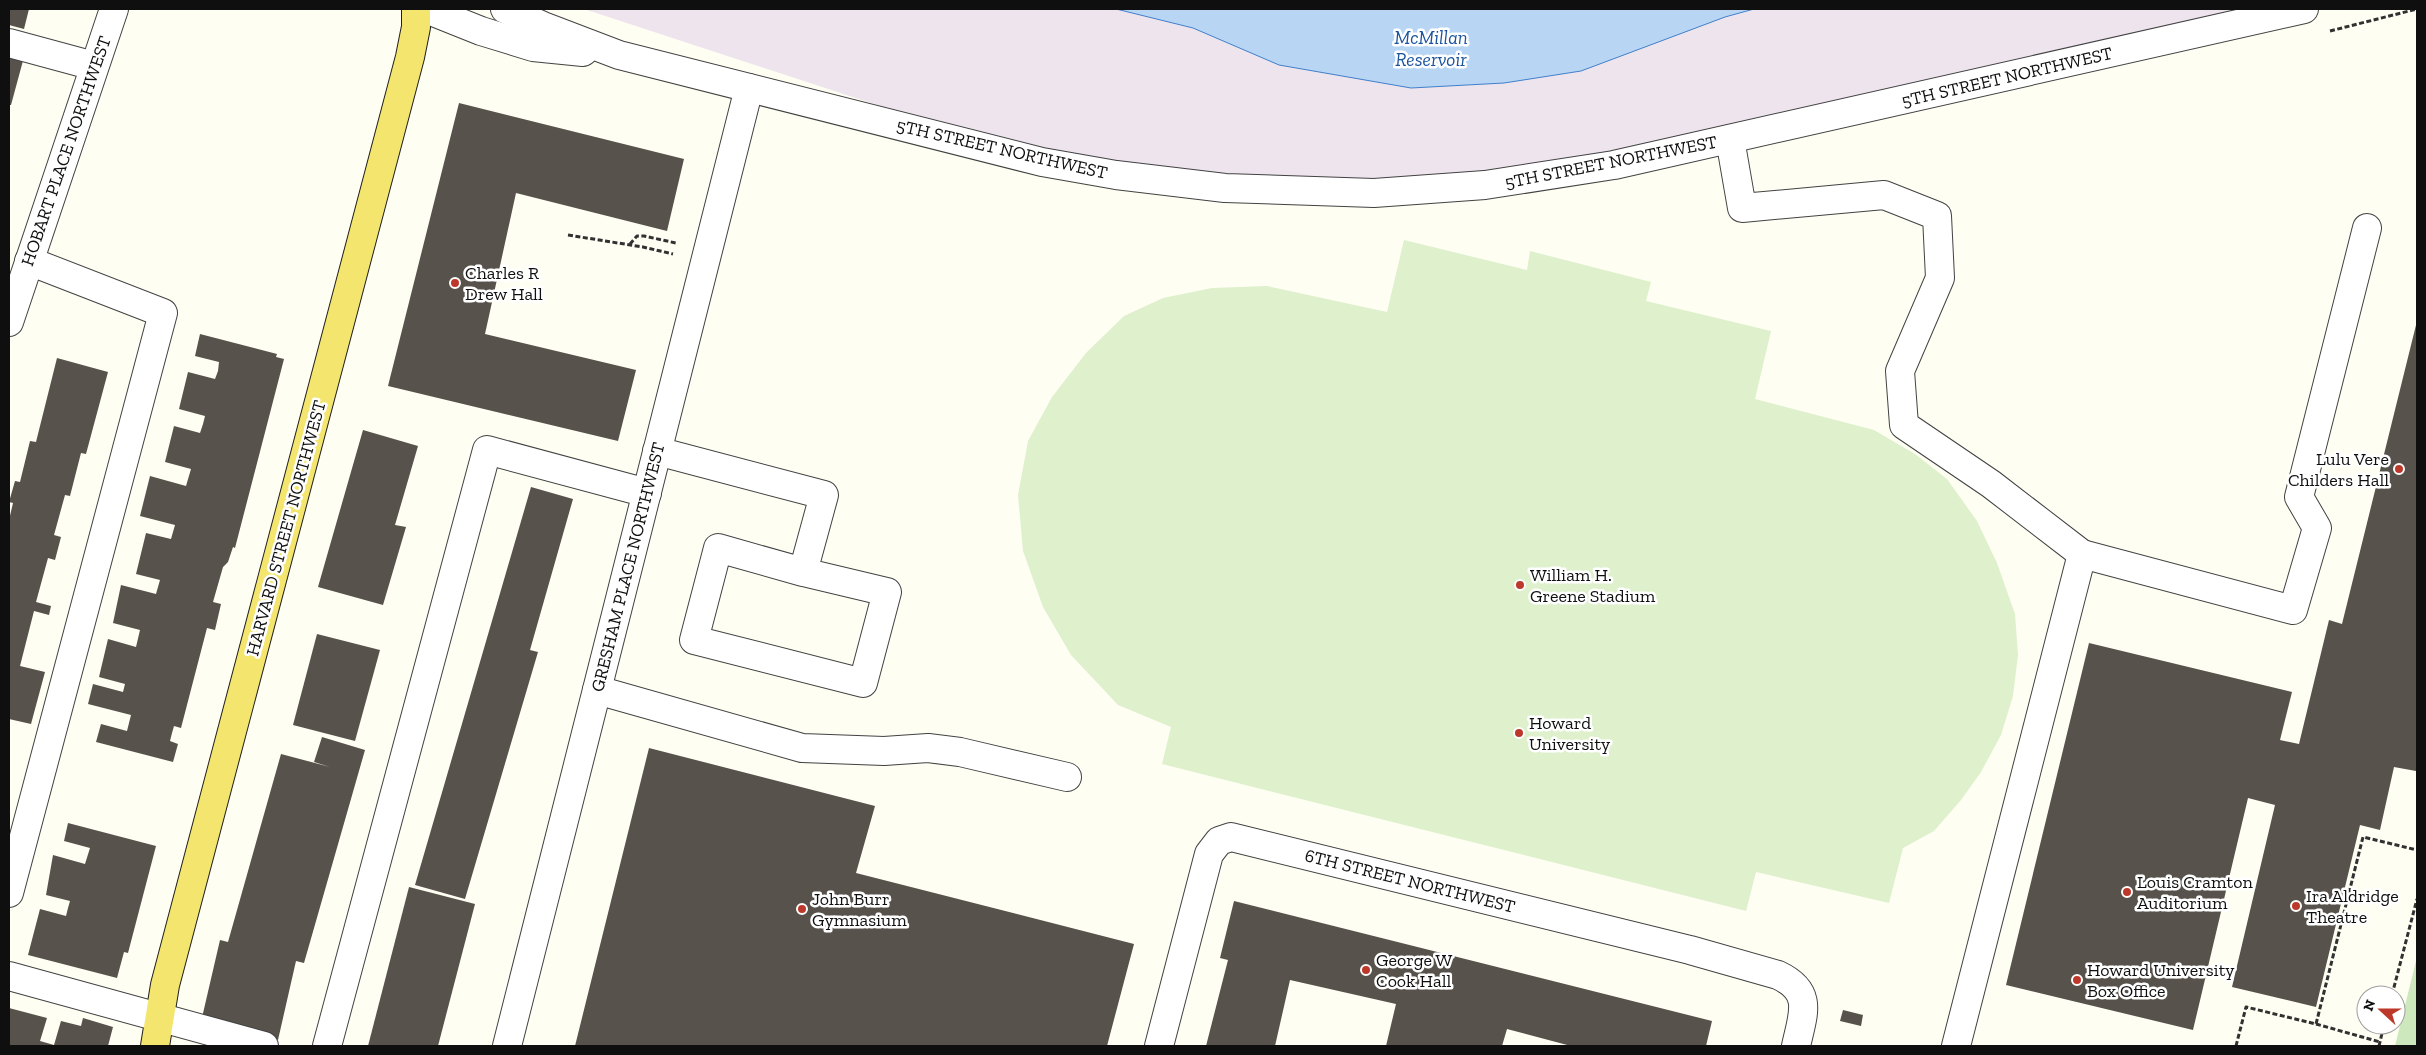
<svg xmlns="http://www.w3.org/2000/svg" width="2426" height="1055" font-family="'Zilla Slab',serif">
	<rect width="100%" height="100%" fill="#fefef2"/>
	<polygon fill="#ede4ed" points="584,9 2276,9 1568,173 1325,192 1063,166"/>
	<polygon fill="#cde8bc" points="2417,957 2417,1046 2395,1046"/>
	<polygon fill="#dff0cd" points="1404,240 1527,270 1530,251 1651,282 1646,301 1771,331 1755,399 1874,430 1915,454 1947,479 1977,521 1997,563 2015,614 2018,655 2013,696 2001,735 1981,772 1961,800 1934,831 1903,848 1889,903 1756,872 1746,911 1162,764 1171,727 1118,705 1071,655 1043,607 1023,551 1018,495 1028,441 1052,397 1086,353 1124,316 1163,298 1212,288 1267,286 1387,312"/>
	<polygon fill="#b8d5f4" stroke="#4180c9" points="1116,9 1754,9 1725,17 1581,71 1504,83 1411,88 1279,65 1193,28"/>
	<g fill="#57524c">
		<polygon points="9,9 29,9 24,29 9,25"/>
		<polygon points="9,53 24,57 11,105 9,105"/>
		<polygon points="459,103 684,159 667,231 516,193 485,334 636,370 618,441 388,386"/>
		<polygon points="2417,321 2417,768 2416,771 2394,767 2380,830 2360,825 2316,1007 2232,987 2275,805 2248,798 2193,1030 2006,985 2089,643 2292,692 2280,740 2299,744 2329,620 2342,624"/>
		<polygon points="200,334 277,354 276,357 284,359 235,548 233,547 228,562 223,567 213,602 221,604 215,630 207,628 181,728 174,726 172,733 170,741 178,744 173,762 96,742 101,724 127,731 131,715 88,704 93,684 123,692 125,684 99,677 108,639 136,647 140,630 113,623 121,585 156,594 160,580 136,574 146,533 171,539 175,525 140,516 150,476 186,486 191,469 165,462 174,426 200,433 203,424 205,416 179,409 188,372 215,379 218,371 219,362 195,356"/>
		<polygon points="57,358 108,372 86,454 81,453 70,496 65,495 54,535 61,537 55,560 48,558 36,602 51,606 49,615 34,611 20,666 45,672 31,724 9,719 9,520 13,503 9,502 15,481 20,482 30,441 36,442"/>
		<polygon points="363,430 418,446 395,525 406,527 383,605 318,587"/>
		<polygon points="531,487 573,499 530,650 538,652 465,899 415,885"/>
		<polygon points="317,634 380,650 355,741 293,725"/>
		<polygon points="322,737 365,750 304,963 296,961 278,1040 201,1022 220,940 228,942 281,754 330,767 314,762"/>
		<polygon points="649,748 875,806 856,873 1134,944 1107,1046 575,1046"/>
		<polygon points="68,823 156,846 128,953 124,952 117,978 28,955 40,909 66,916 68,908 70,901 46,895 53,855 85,864 90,848 64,841"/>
		<polygon points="409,887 475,904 438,1046 368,1046"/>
		<polygon points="1234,901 1712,1021 1706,1046 1571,1046 1507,1029 1502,1046 1386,1046 1396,1004 1290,980 1275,1046 1206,1046 1228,960 1220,958"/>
		<polygon points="9,1008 47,1018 40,1041 54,1045 61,1021 81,1026 83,1018 113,1027 108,1046 9,1046"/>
		<polygon points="1843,1010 1863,1015 1861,1026 1840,1021"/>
	</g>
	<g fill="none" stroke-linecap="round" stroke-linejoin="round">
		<defs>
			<g id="minor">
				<polyline points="426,9 481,31 533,47 583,52"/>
				<polyline points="505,9 543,26 619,55 1042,162 1116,175 1225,188 1374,193 1485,185 1614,165 2304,9"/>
				<polyline points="9,43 94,66"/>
				<polyline points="1730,139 1742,208 1884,195 1937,216 1940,278 1900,371 1904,425 1991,484 2082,554"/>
				<polyline points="9,322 114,9"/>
				<polyline points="657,451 824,495 803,572 718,548 694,640 863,683 887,592 803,572"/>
				<polyline points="597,690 802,748 884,751 928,748 960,752 1067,777"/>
				<polyline points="9,893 163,313 29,261"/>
				<polyline points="9,976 264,1046"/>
				<polyline points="327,1046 487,450 647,493"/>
				<polyline points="507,1046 749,88"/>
				<path d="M 1159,1046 L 1209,854 L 1219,841 L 1231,837 L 1690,950 L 1778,975 C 1814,992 1803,1014 1796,1046"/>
				<polyline points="1956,1046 2082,554 2293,610 2317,528 2299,497 2367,228"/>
			</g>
			<polyline id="major" points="155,1046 165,985 410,57 416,27 416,9"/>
		</defs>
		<use href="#minor" stroke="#424242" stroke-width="30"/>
		<use href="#major" stroke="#202020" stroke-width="30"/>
		<g stroke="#313131" stroke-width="3" stroke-dasharray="5 2.5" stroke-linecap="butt">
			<polyline points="2330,31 2417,9"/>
			<polyline points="568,235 643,247 673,254"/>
			<polyline points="630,244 637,236 644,236 676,243"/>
			<polyline points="2392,995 2417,899"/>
			<polyline points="2316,1024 2380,1042"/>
			<polyline points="2236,1046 2246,1007 2316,1024 2363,837 2417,850"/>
			<polyline points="2379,1046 2384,1025"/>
		</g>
		<use href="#minor" stroke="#fff" stroke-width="28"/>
		<use href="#major" stroke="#f3e56d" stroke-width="28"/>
	</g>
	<g fill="#bb382b" stroke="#fff" stroke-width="2">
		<circle cx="455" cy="283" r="5"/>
		<circle cx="2399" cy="469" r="5"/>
		<circle cx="1520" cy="585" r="5"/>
		<circle cx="1519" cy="733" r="5"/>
		<circle cx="2127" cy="892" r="5"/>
		<circle cx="2296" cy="906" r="5"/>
		<circle cx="802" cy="909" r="5"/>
		<circle cx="1366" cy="970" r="5"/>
		<circle cx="2077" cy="980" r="5"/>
	</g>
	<g text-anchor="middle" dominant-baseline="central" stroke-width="5" stroke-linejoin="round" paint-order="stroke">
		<g font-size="18" fill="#0f0f0f" stroke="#fff">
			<text transform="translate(2007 77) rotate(-13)">5TH STREET NORTHWEST</text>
			<text transform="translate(1002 149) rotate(13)">5TH STREET NORTHWEST</text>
			<text transform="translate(66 151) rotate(-71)">HOBART PLACE NORTHWEST</text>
			<text transform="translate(1611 162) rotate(-11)">5TH STREET NORTHWEST</text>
			<text transform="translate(286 528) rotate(-75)">HARVARD STREET NORTHWEST</text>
			<text transform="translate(628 567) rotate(-76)">GRESHAM PLACE NORTHWEST</text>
			<text transform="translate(1410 881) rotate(14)">6TH STREET NORTHWEST</text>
		</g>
		<g font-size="18" fill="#0f0f0f" stroke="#fff" text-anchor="start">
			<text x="465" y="273">Charles R<tspan x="465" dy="21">Drew Hall</tspan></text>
			<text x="2389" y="459" text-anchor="end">Lulu Vere<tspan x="2389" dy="21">Childers Hall</tspan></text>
			<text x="1530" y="575">William H.<tspan x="1530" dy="21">Greene Stadium</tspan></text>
			<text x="1529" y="723">Howard<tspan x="1529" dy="21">University</tspan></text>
			<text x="2137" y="882">Louis Cramton<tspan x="2137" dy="21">Auditorium</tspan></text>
			<text x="2306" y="896">Ira Aldridge<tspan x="2306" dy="21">Theatre</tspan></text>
			<text x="812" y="899">John Burr<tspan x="812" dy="21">Gymnasium</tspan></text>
			<text x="1376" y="960">George W<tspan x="1376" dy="21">Cook Hall</tspan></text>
			<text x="2087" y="970">Howard University<tspan x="2087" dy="21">Box Office</tspan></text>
		</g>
		<g font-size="19" font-style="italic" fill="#1c539d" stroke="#fff">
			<text x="1431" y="37">McMillan<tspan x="1431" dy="22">Reservoir</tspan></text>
		</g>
	</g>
	<rect width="2426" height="1055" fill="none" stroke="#0f0f0f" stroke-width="20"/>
	<g transform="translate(2381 1010) rotate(291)"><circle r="24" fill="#ffffff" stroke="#9f9f9f"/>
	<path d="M0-4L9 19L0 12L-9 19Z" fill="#bb382b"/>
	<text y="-8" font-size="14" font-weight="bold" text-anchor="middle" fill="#0f0f0f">N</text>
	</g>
</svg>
